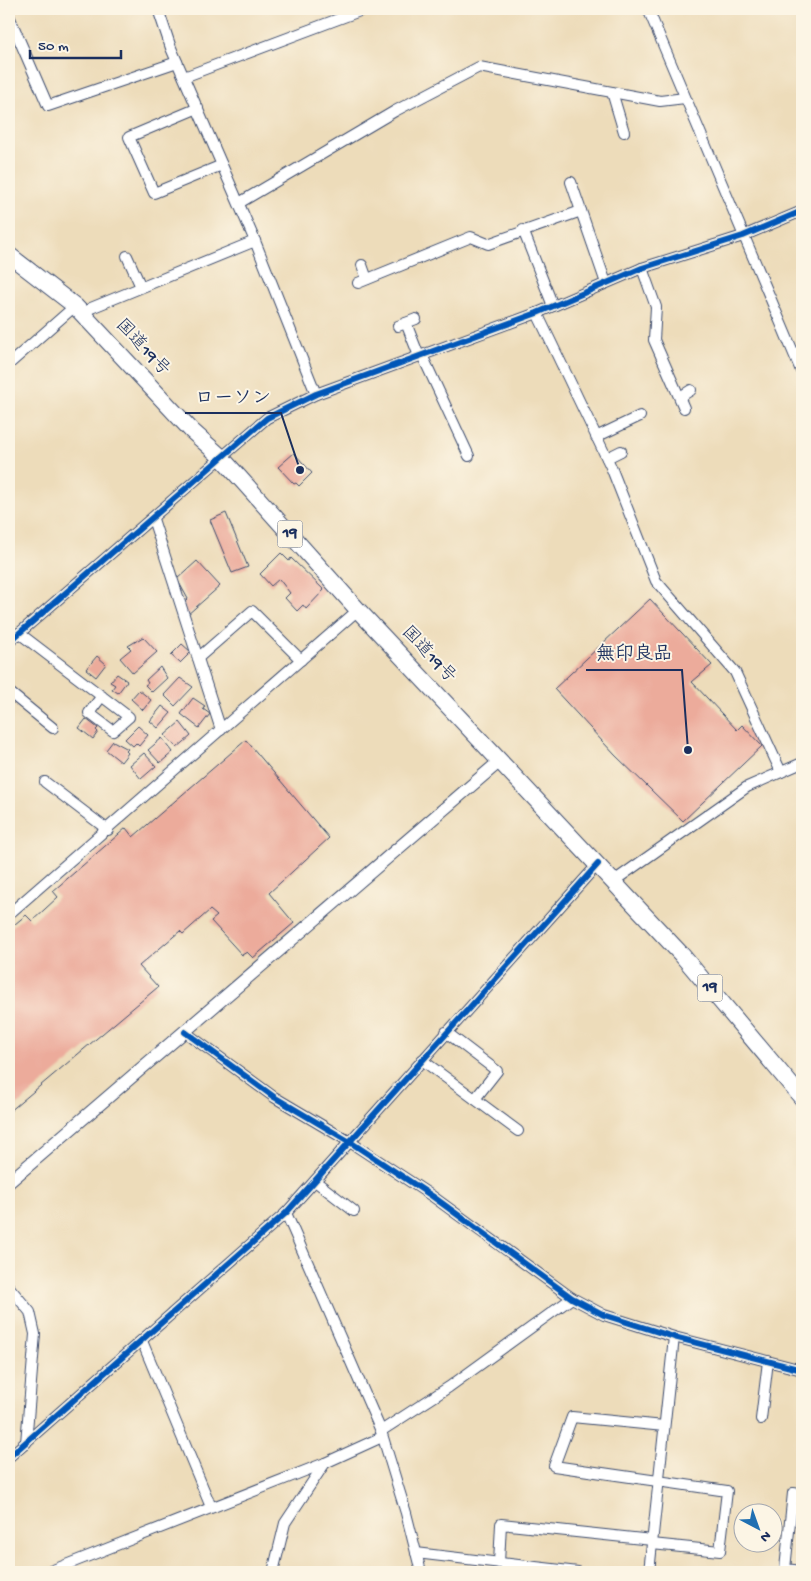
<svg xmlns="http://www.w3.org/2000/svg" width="811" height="1581" font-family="'Gochi Hand','Klee One',sans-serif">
	<rect width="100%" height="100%" fill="#fcf5e5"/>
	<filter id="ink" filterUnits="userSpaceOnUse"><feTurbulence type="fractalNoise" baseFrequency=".02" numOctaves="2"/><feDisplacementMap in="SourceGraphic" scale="10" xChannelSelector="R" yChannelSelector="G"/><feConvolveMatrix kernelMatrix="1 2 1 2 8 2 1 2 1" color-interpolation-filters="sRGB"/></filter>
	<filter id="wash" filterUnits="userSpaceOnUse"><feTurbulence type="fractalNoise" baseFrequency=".0096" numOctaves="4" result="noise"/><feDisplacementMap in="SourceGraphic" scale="20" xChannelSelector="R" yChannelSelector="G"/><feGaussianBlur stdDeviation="1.12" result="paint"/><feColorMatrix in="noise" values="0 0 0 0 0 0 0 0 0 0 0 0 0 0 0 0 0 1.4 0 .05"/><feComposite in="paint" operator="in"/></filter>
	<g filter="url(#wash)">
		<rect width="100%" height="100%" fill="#eddcba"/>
		<g id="blocks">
			<g fill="#ecab9b">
				<polygon points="294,453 312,473 299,486 296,483 294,484 278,467"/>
				<polygon points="226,513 248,567 232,573 210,520"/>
				<polygon points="281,553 289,561 291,558 324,590 306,609 303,605 297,611 285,598 290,593 279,579 271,586 260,574"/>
				<polygon points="197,561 220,586 187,615 183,604 188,599 177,579"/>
				<polygon points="650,599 712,665 692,682 737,730 742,725 762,746 683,821 615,755 554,689"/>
				<polygon points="143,637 157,652 133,673 120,658 131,649 128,646"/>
				<polygon points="182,644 191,652 180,663 171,655"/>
				<polygon points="97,656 106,664 96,677 86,669"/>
				<polygon points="160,667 167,678 152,692 145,685 148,683 146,680"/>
				<polygon points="117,674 127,681 118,693 112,689 115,685 110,682"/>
				<polygon points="180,678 193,687 175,706 164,695"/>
				<polygon points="139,690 151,700 143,710 131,699"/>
				<polygon points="193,698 205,706 203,709 210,714 199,728 181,714"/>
				<polygon points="162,706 171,713 158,728 150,721"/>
				<polygon points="86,719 98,728 96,730 98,732 93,739 79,728"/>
				<polygon points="180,722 191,736 177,748 165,735"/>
				<polygon points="138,726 148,735 139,746 136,743 133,746 125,739"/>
				<polygon points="162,738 173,752 160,763 148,750"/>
				<polygon points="246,740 329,838 269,893 294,923 253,958 247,952 242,955 211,921 217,916 210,910 183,934 180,931 139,966 158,987 9,1112 9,929 26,915 32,921 58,897 53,891 126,828 133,837"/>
				<polygon points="113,741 128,749 126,751 128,753 121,762 106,750"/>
				<polygon points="144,753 156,766 141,779 130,765"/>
			</g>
		</g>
	</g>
	<g filter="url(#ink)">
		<use href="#blocks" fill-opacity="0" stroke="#3a496c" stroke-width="1"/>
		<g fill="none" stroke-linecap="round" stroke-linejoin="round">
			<defs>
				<g id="minor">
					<polyline points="158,9 171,48 255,241 316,394"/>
					<polyline points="648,9 802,373"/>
					<polyline points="9,16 48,106 177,62"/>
					<polyline points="184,77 365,9"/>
					<polyline points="612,92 624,132"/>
					<polyline points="198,108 129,137 154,193 222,165"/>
					<polyline points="571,182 606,283"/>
					<polyline points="239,203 395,111 479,67 660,101 685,98"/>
					<polyline points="523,230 553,306"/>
					<polyline points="127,256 141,287"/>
					<polyline points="362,265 367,279"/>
					<polyline points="642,268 656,307 654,340 684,408"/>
					<polyline points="358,283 471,237 488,244 581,211"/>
					<polyline points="537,313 611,467 656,581 735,672 781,772"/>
					<polyline points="83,314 91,308 255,241"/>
					<polyline points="406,323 419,356"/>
					<polyline points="398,326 416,319"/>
					<polyline points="422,355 469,456"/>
					<polyline points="9,364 75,306"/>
					<polyline points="680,397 691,390"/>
					<polyline points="596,437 640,416"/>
					<polyline points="607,458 621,451"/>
					<polyline points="153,519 221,730"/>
					<polyline points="19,633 129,717 113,731 89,713 102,696"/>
					<polyline points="9,642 267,418 316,394 537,313 642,268 743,236 802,211"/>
					<polyline points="198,658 252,611 301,660"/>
					<polyline points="9,692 53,728"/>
					<polyline points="45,782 108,830"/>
					<polyline points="614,881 747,787 802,763"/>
					<polyline points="9,914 358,610"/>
					<polyline points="185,1032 274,1097 350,1142 432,1196 572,1298 604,1315 674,1337 802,1370"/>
					<polyline points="446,1032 497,1071 475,1099"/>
					<polyline points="422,1060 518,1131"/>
					<polyline points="315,1181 354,1211"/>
					<polyline points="286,1213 381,1431 406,1513 421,1572"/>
					<polyline points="9,1287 30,1312 35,1334 26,1443"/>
					<polyline points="142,1341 211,1507"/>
					<polyline points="761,1419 768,1361"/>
					<polyline points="381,1431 449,1387 572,1298"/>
					<polyline points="9,1457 286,1213 598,864"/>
					<polyline points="802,1494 793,1493 785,1569 802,1571"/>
					<polyline points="652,1544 720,1551 727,1491 554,1466 572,1417 664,1426"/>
					<polyline points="416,1553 578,1572"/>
					<polyline points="499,1563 501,1524 652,1540"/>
					<polyline points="48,1572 325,1463 382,1437"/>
					<polyline points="273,1572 285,1523 325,1463"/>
					<polyline points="649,1572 674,1337"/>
				</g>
				<polyline id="tertiary" points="9,1182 500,761"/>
				<polyline id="trunk" points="9,255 75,306 192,431 221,457 358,610 681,954 802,1098"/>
			</defs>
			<use href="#minor" stroke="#3a496c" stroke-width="12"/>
			<use href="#tertiary" stroke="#3a496c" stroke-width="14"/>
			<use href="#trunk" stroke="#3a496c" stroke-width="18"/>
			<use href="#minor" stroke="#fff" stroke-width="10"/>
			<use href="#tertiary" stroke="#fff" stroke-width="12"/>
			<use href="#trunk" stroke="#fff" stroke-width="16"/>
			<defs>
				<g id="cycleway">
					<polyline points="9,642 267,418 316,394 537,313 642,268 743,236 802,211"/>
					<polyline points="185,1032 274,1097 350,1142 432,1196 572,1298 604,1315 674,1337 802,1370"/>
					<polyline points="9,1457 286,1213 598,864"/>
				</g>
			</defs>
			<use href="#cycleway" stroke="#fcf5e5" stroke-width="9"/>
			<use href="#cycleway" stroke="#0057b8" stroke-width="6"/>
		</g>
	</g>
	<g text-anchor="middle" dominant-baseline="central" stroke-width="4" stroke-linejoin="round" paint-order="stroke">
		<g fill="#fcf5e5" stroke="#5e6a86" stroke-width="1">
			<rect x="277.5" y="520.5" width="25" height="27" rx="4"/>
			<rect x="697.5" y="974.5" width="25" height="27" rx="4"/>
		</g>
		<g font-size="16" font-weight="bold" fill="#1b2f5e">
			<text x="290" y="534">19</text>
			<text x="710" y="988">19</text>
		</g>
		<g font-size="18" fill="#1b2f5e" stroke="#fcf5e5">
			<text transform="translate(142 348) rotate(47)">国道19号</text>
			<text transform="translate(428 655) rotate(47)">国道19号</text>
		</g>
	</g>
	<path fill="none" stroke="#1b2f5e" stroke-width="2" d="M300 470L281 413H185M688 750L682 670H586"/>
	<g fill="#1b2f5e" stroke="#fcf5e5" stroke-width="2">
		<circle cx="300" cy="470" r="5"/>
		<circle cx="688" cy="750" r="5"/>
	</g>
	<g font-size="19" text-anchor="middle" font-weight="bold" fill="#1b2f5e" stroke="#fcf5e5" stroke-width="4" stroke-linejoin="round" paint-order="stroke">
		<text x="233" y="403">ローソン</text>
		<text x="634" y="659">無印良品</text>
	</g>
	<rect width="811" height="1581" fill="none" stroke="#fcf5e5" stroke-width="30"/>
	<g transform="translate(758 1528) rotate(139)"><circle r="24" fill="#fcf5e5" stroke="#a2a6af"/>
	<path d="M0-4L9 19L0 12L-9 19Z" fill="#1f6fb2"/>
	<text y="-8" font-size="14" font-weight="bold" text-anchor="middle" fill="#1b2f5e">N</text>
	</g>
	<path d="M30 50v8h91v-8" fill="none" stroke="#1b2f5e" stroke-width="2.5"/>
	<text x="38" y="50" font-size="15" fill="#1b2f5e" stroke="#fcf5e5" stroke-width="4" paint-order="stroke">50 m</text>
</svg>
